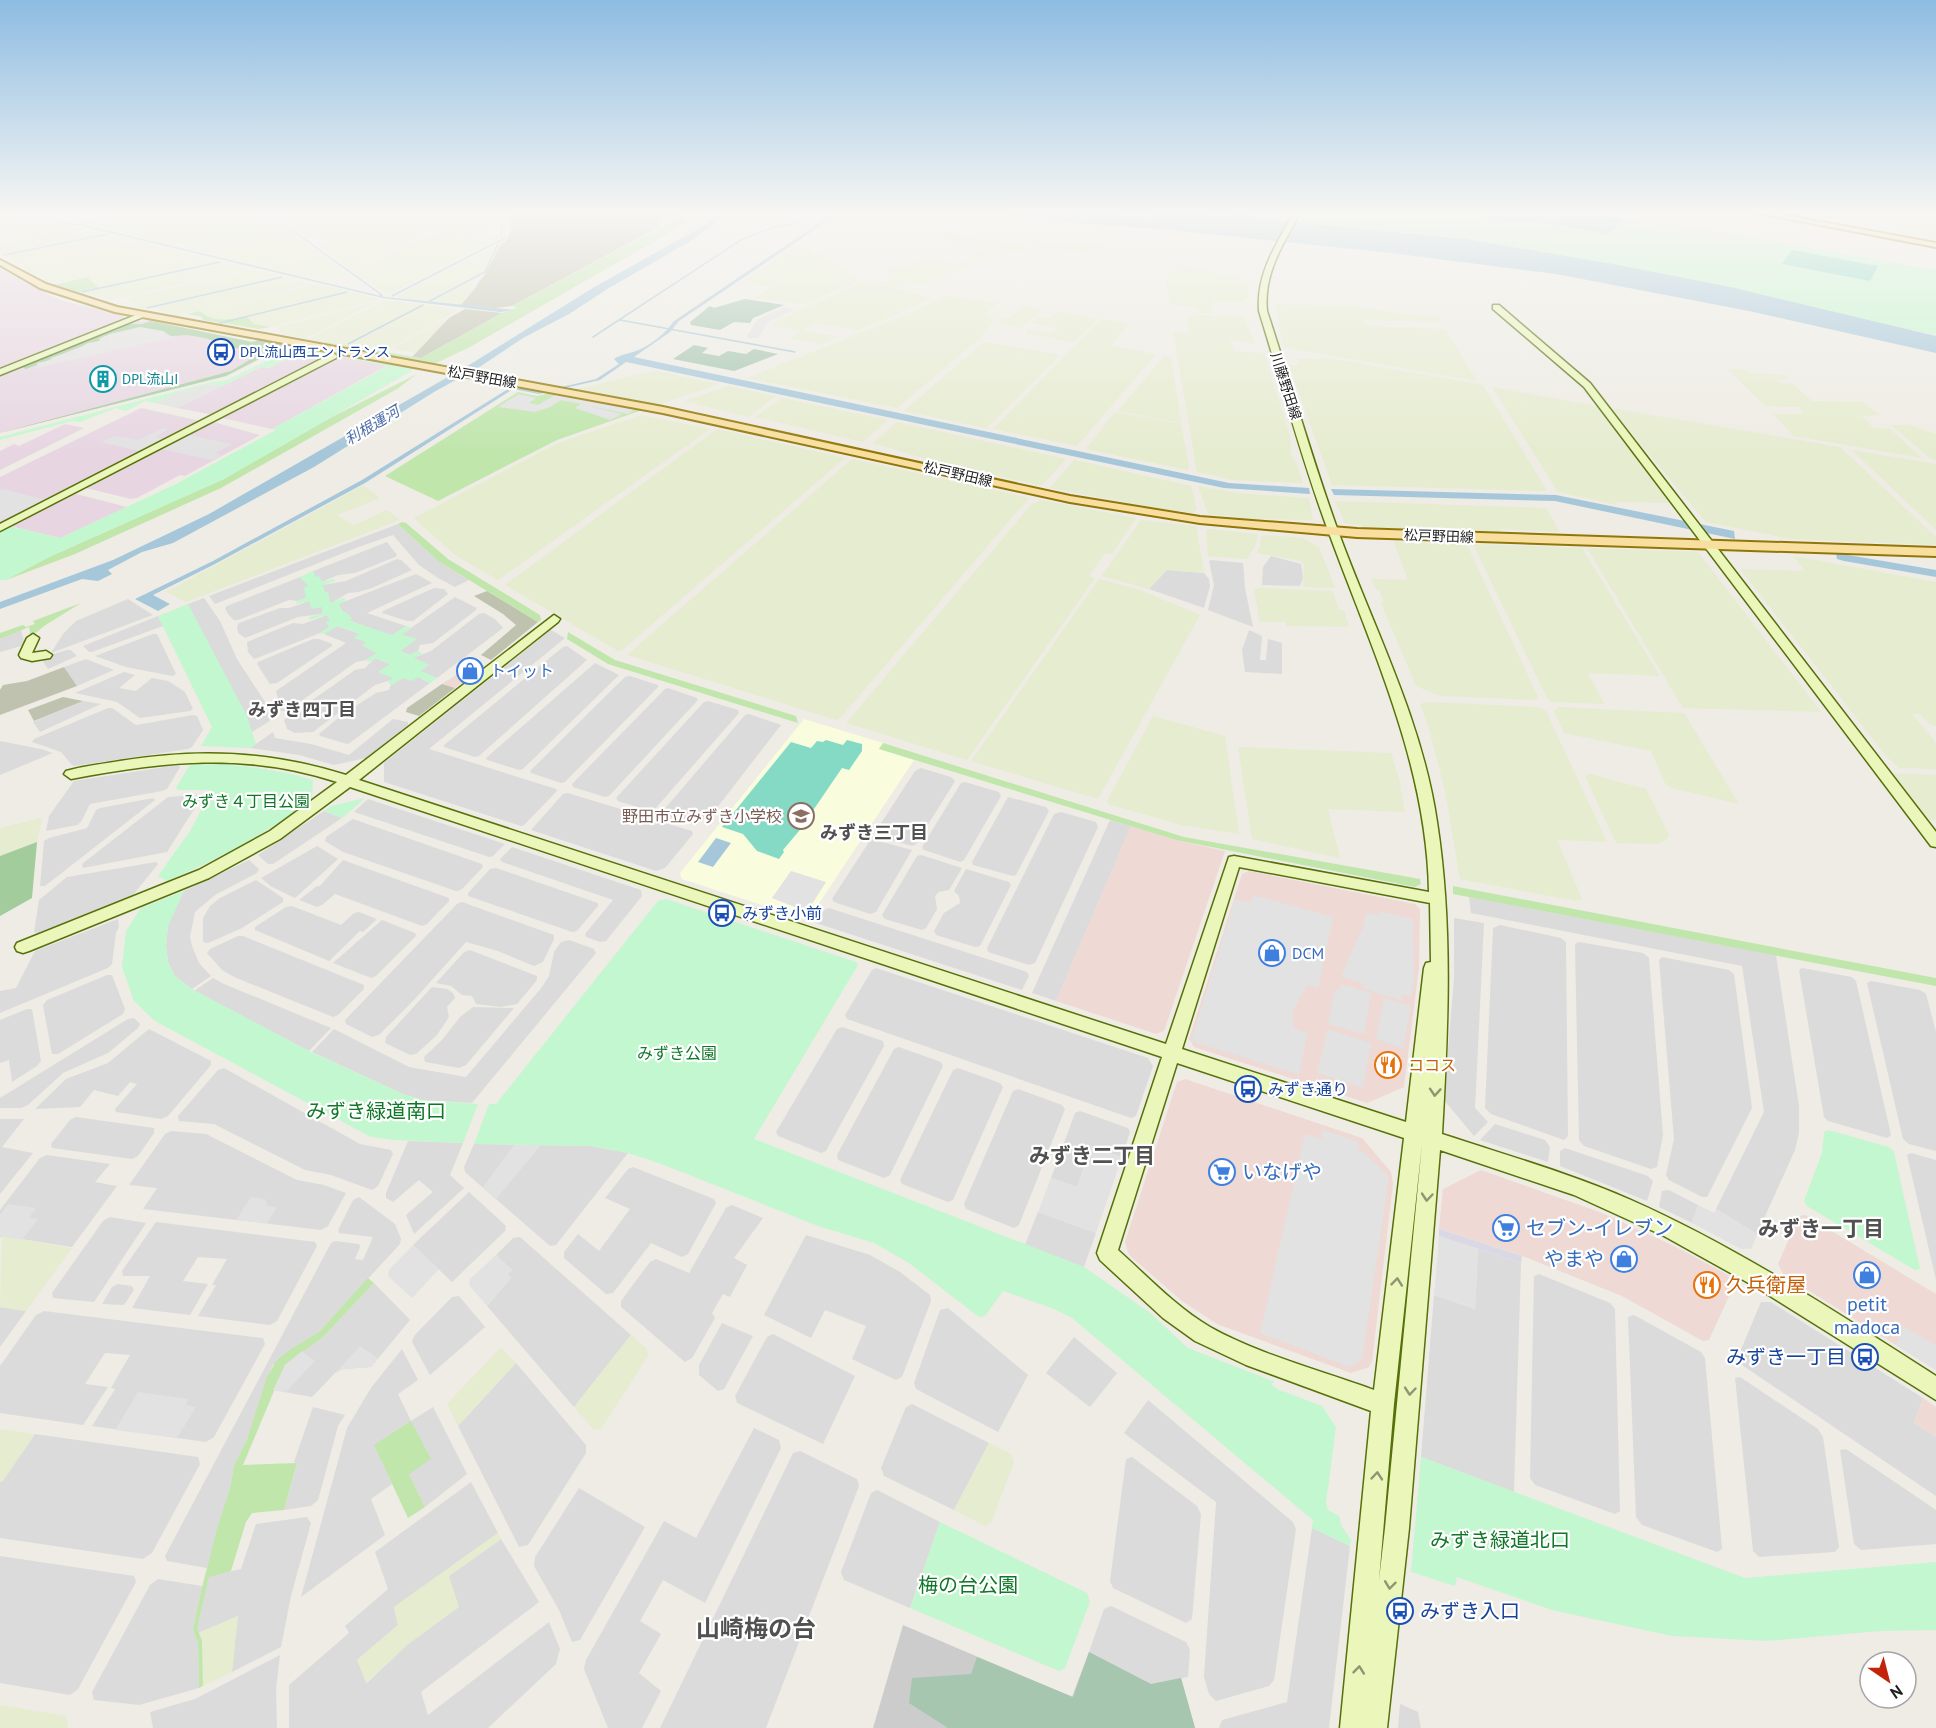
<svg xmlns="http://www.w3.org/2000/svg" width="1936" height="1728" font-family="'PT Sans','Noto Sans JP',sans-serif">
	<rect width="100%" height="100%" fill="#eeece4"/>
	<g fill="#dcdbdb">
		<polygon points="398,524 438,561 469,580 455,587 438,578 419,565 393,535 356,548 215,604 209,596"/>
		<polygon points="387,542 397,555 395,557 355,573 338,575 322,582 315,577 313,571 321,568"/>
		<polygon points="1271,556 1301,564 1303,578 1300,586 1262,585 1263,567"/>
		<polygon points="397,559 401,560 412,570 372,588 358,592 348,593 330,604 328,593 325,593 322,585 346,581"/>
		<polygon points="1211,560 1243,563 1245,588 1253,627 1208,610 1214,585 1209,561"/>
		<polygon points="1167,570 1204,573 1209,579 1210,586 1204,608 1149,589"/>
		<polygon points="416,574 432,583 367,613 406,626 392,636 348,620 338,604"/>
		<polygon points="300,577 309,586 306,598 297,601 289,600 238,620 234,620 228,614 225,608 227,606"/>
		<polygon points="434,588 444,589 448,594 413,621 407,621 382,613 383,611"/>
		<polygon points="455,597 477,608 476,610 433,643 420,645 418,651 410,655 400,651 416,639 401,635"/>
		<polygon points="204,598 220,621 237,659 265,702 270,721 252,732 188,604"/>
		<polygon points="128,599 153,615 51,653 63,634 76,621"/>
		<polygon points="309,601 322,606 322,614 298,617 245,638 238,633 237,626 239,623 280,608 289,608"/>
		<polygon points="484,613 495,619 503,628 437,678 420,671 428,665 413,658 431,651 479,614"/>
		<polygon points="327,615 331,621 330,627 320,633 257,658 254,659 248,652 247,642 293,623 303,624"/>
		<polygon points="158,616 163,626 92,652 89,652 83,646"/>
		<polygon points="337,626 360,634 355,637 367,642 365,647 377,653 366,660 356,662 287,711 281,711 276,691 346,643 324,634"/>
		<polygon points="21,630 24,641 21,646 0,652 0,639"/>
		<polygon points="551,630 565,638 429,749 556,789 557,791 524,825 521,826 384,782 384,763"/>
		<polygon points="1249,630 1262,636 1260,660 1266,660 1268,639 1282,643 1282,674 1245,672 1242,650"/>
		<polygon points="153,634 157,634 176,674 172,676 126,667 95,656"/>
		<polygon points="313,639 319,639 332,644 332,646 277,683 270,684 257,664 258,662"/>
		<polygon points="567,646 587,660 479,756 475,757 444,747 444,745 563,647"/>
		<polygon points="67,650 71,650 77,656 48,669 41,658"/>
		<polygon points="375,658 390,664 394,679 375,685 313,732 295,733 287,729 284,720 355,670 365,668"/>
		<polygon points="86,659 114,670 77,686 64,667"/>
		<polygon points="595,663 619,675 523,769 519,770 487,760 486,758"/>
		<polygon points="124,672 135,675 119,688 136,691 152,678 168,681 185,692 193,709 190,711 140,718 117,702 75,693"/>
		<polygon points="630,676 658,685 658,687 565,782 561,783 531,773 530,771 625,677"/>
		<polygon points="418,677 430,683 351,742 347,744 320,736 319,734 343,714 376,693 389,690 391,685 403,678"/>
		<polygon points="668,688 697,698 698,700 609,796 605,797 573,787 572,784 665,689"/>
		<polygon points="83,701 101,704 40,732 33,722"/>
		<polygon points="708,701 738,710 739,713 654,810 650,811 618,801 616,798 704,702"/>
		<polygon points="108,708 112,708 136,725 193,715 197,716 203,730 192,747 188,749 75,766 72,765 61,752 32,742 34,739"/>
		<polygon points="749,714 781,725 716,809 696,825 663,815 662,812 745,715"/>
		<polygon points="393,719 408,722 408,725 366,758 334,765 299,755 250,748 273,732 275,738 311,744 349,755"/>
		<polygon points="0,741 41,749 53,753 0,775"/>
		<polygon points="178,765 180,767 167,789 162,791 90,804 81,822 77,825 46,831 49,816 74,781"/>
		<polygon points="921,768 951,777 955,781 916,844 912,846 877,836 876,831 915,771"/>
		<polygon points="965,782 999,792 1001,796 964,860 960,862 924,850 922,847 961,783"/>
		<polygon points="568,793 692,831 693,834 665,868 656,871 531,830 563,794"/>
		<polygon points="198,795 201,797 198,803 167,852 83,868 82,864 168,797"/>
		<polygon points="1008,797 1046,807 1049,811 1016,875 1013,876 973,865 972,862"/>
		<polygon points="153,798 155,800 45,886 40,886 44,841 49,838 87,828 96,810 100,808"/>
		<polygon points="368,799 505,844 493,856 489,857 354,812"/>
		<polygon points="324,811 342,818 273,864 268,864 258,855"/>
		<polygon points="1061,812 1096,822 1098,827 1035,963 1029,965 988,952 987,948 1054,814"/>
		<polygon points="353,819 482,864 483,867 461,890 456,891 343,852 325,841 326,837"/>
		<polygon points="1110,820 1131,826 1056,1001 1032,993"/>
		<polygon points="871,839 912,850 876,912 870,914 834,902 832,899"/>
		<polygon points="317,846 338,859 295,898 272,887 261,878"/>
		<polygon points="512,847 641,890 642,896 606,941 600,942 586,937 585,934 613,900 502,862 500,859"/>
		<polygon points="921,855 962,868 949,890 939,892 935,896 937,909 926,928 922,930 885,919 882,915 917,856"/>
		<polygon points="249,860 259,869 257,873 215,895 195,912 190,937 192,946 199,963 211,976 192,989 175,976 168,962 166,946 168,926 174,910 184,891"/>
		<polygon points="343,860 449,898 449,901 427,924 422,926 335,894 322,905 317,907 299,900 317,886 320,886"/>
		<polygon points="156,862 158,864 133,895 37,933 34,932 39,900 67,877"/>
		<polygon points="496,868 598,903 598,906 577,931 572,932 468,896 468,893 490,869"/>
		<polygon points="966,869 1009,882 1011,885 980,946 975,947 936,935 934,931 944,913 960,903 959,896 954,891"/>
		<polygon points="256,880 283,898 283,902 242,928 208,943 203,942 203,918 210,906 220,898"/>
		<polygon points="1469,897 1776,955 1799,1106 1799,1133 1795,1150 1757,1234 1716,1209 1764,1112 1742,966 1471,913"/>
		<polygon points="462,902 554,935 554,939 543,962 534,966 498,951 466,942 413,1001 379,1035 372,1037 346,1024 345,1020 457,904"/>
		<polygon points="292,906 341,925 354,913 359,912 377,919 363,932 360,931 329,961 255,930 255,927 286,907"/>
		<polygon points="829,908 1027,972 1029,976 1022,990 816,923 824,910"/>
		<polygon points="1454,918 1484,923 1475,1108 1488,1122 1474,1136 1444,1100 1454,978"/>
		<polygon points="118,919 119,927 116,933 112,964 108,968 0,1013 0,991 16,988 35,951"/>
		<polygon points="382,920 415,933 416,936 376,976 371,978 333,963"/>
		<polygon points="1500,925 1561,938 1566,942 1568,1136 1564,1140 1491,1114 1485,1108 1493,928"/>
		<polygon points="238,936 243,936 364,985 364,989 338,1015 333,1017 234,977 222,970 207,953 210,949"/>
		<polygon points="569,940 594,949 596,953 472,1103 423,1100 403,1094 312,1052 334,1029 409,1067 466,1077 542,987 549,976 554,952 561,942"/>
		<polygon points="1579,942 1643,953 1649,958 1663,1135 1657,1167 1651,1169 1584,1146 1579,1140 1575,944"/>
		<polygon points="470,950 537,976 537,980 517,1004 501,1007 476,1004 472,996 462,995 451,986 436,983 464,952"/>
		<polygon points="1662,957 1729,970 1734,974 1752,1108 1707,1197 1702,1197 1669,1180 1666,1175 1674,1139 1659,960"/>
		<polygon points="876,968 1148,1058 1153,1066 1136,1116 1131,1118 847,1019 845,1015 872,970"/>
		<polygon points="1802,968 1852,977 1856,981 1891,1135 1887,1138 1828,1121 1824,1117 1799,970"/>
		<polygon points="107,975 112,975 125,1009 123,1014 58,1054 52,1054 43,1005 47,1000"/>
		<polygon points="213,978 224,984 331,1028 309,1051 194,991"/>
		<polygon points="1871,981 1920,990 1926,994 1936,1032 1936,1151 1909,1144 1903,1139 1867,983"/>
		<polygon points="432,987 447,989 453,993 455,998 447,1007 449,1017 437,1035 416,1054 410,1055 385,1043 386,1037"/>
		<polygon points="473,1007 514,1008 466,1065 459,1068 425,1062 424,1057 442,1040 460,1017"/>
		<polygon points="27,1009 32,1009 41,1061 37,1066 12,1082 9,1060 0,1063 0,1020"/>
		<polygon points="134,1018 140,1024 138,1028 108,1053 63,1073 28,1105 21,1108 0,1108 0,1098 128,1019"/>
		<polygon points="842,1027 883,1041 884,1046 826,1151 821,1153 778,1136 776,1132 837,1029"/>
		<polygon points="149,1029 211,1061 211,1065 168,1116 161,1119 116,1112 115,1109 137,1084 130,1082 118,1096 94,1090 80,1107 35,1109 66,1079 108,1063"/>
		<polygon points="899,1047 941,1062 943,1066 890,1175 884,1178 838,1160 837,1155 894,1049"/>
		<polygon points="224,1068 360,1144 391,1150 393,1154 378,1186 372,1190 331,1175 305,1170 214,1124 179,1121 178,1116 218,1070"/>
		<polygon points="958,1068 1000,1083 1003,1087 953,1200 948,1202 902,1184 900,1180 953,1070"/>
		<polygon points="1018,1089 1062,1105 1065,1109 1019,1225 1014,1228 966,1209 964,1204 1013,1091"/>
		<polygon points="1080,1111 1128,1128 1130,1132 1122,1157 1091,1147 1077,1187 1051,1178 1075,1113"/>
		<polygon points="76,1117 154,1128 154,1133 138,1156 132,1159 52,1148 51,1144 70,1120"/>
		<polygon points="0,1119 24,1119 2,1147 33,1153 0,1194"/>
		<polygon points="1495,1124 1545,1140 1550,1147 1548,1162 1480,1140"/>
		<polygon points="171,1131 206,1134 297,1180 324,1185 346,1193 328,1226 321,1230 143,1209 157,1188 129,1185 165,1134"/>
		<polygon points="408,1141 463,1143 450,1175 464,1188 414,1234 406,1215 433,1192 419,1180 393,1202 386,1198 386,1193"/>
		<polygon points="474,1144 591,1146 628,1153 556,1245 550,1246 465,1172 464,1167"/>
		<polygon points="1565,1148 1648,1176 1653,1181 1647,1201 1560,1166 1560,1151"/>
		<polygon points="1911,1153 1936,1160 1936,1280 1907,1155"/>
		<polygon points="47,1155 110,1164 95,1182 117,1186 72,1247 2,1236 0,1238 0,1210 40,1158"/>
		<polygon points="633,1167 714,1199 716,1203 688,1254 682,1257 651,1243 613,1293 606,1294 564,1258 564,1252 578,1234 599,1251 630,1209 605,1198 628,1169"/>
		<polygon points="1669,1190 1698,1205 1692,1223 1659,1207 1662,1191"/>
		<polygon points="469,1192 506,1226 505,1231 452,1282 413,1245"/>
		<polygon points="359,1197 395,1224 401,1239 400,1244 318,1333 272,1366 247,1439 234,1467 230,1488 207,1568 167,1561 165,1556 331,1243 335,1241 359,1244 360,1247 355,1259 363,1260 373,1237 339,1233 338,1230 353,1200"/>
		<polygon points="732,1205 763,1218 734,1258 747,1265 730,1297 723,1294 712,1313 715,1318 692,1358 685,1362 621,1307 621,1301 650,1262 656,1259 689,1273 726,1208"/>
		<polygon points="1038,1212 1096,1233 1084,1267 1025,1245"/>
		<polygon points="110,1217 146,1223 94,1302 53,1298 52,1293 103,1221"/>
		<polygon points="156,1222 315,1242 317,1246 277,1321 270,1325 198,1316 216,1285 212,1285 227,1259 198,1257 183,1281 208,1284 190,1315 132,1308 150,1276 123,1276 122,1271"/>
		<polygon points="806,1235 870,1255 900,1272 930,1295 931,1301 902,1377 896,1380 852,1359 866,1326 825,1310 811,1338 764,1315"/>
		<polygon points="520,1237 631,1335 574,1407 487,1306 511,1278 507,1274 512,1270 496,1255 513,1238"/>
		<polygon points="1478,1249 1521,1263 1514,1492 1421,1457 1434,1295 1475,1309"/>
		<polygon points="1539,1274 1610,1303 1615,1309 1620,1511 1615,1514 1535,1485 1530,1478 1534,1276"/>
		<polygon points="374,1283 410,1320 371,1367 343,1369 335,1373 312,1397 273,1390 297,1355 323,1337"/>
		<polygon points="118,1284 132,1286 134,1290 124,1305 102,1304 112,1287"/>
		<polygon points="459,1296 485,1327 430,1375 412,1342 414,1336 452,1297"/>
		<polygon points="1761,1302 1771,1302 1923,1398 1914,1423 1936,1437 1936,1496 1739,1363 1737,1359"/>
		<polygon points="0,1307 26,1311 0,1347"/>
		<polygon points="948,1308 1028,1375 998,1432 916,1389 914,1383 940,1310"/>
		<polygon points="44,1311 263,1338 265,1344 214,1437 206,1442 92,1426 115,1389 111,1388 130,1355 105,1353 85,1384 108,1387 83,1425 0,1413 0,1366 36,1315"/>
		<polygon points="1634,1315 1701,1352 1705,1358 1722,1549 1717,1552 1642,1525 1636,1517 1628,1317"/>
		<polygon points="722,1323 753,1336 724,1389 718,1391 699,1375 699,1365"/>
		<polygon points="773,1334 855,1376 823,1444 737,1403 735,1396 767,1337"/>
		<polygon points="1074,1337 1117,1373 1090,1407 1046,1373"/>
		<polygon points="402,1349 418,1380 398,1394 411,1421 433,1407 467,1474 425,1507 409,1474 375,1445 392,1484 371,1499 385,1535 301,1597 347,1428 371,1388"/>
		<polygon points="516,1363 586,1445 586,1453 528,1545 519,1547 458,1426"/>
		<polygon points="1740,1377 1818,1429 1823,1437 1839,1547 1835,1552 1759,1557 1753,1551 1735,1378"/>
		<polygon points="1148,1400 1293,1522 1296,1529 1274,1680 1269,1686 1216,1701 1209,1694 1204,1677 1216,1502 1124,1433"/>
		<polygon points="912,1404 989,1443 954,1510 884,1476 881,1468 906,1407"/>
		<polygon points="313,1407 345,1415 338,1426 318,1500 311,1506 284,1510 297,1464 294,1462"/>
		<polygon points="754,1428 779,1440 781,1448 705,1603 663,1580 640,1621 661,1634 639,1673 661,1691 642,1728 608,1728 584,1669 586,1660 664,1521 696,1538"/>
		<polygon points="35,1434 198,1457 200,1464 152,1553 143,1559 0,1538 0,1481 2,1482"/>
		<polygon points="1846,1449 1936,1510 1936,1544 1861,1550 1854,1544 1840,1450"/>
		<polygon points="800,1451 857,1479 859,1486 766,1728 660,1728 793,1453"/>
		<polygon points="1132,1457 1197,1506 1201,1514 1192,1619 1186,1623 1113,1588 1110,1581 1126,1459"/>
		<polygon points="471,1482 498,1533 394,1607 398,1625 357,1660 367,1683 406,1646 449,1576 501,1539 539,1602 421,1692 428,1715 549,1622 560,1649 556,1664 488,1728 289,1728 289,1685 349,1633 345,1626 388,1589 375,1552"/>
		<polygon points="579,1488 645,1527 580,1640 572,1642 559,1610 534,1566 535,1557"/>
		<polygon points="877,1490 940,1522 910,1608 844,1580 841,1572 871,1493"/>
		<polygon points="307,1517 311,1523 291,1596 281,1647 232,1672 237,1617 198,1633 197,1629 209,1576 241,1569 256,1524"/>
		<polygon points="1312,1528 1350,1546 1329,1728 1219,1728 1222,1720 1287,1702"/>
		<polygon points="0,1556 134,1576 136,1582 78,1689 70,1695 0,1683"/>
		<polygon points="158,1579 202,1586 193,1630 198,1643 199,1688 139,1705 94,1700 92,1692 150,1585"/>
		<polygon points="1111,1606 1186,1642 1190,1650 1188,1677 1151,1684 1089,1652 1104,1609"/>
		<polygon points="280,1655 276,1689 277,1728 153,1728 150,1712 195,1699"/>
		<polygon points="1400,1704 1418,1712 1421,1728 1398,1728"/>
	</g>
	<g fill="#efd9d4">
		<polygon points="473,664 483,667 455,688 442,684"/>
		<polygon points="1131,826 1176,840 1225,851 1164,1031 1156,1034 1056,1001"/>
		<polygon points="1249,871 1415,904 1420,909 1419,967 1404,1087 1367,1103 1194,1047 1189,1039 1242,874"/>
		<polygon points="1185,1079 1362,1138 1391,1172 1393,1184 1372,1361 1369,1367 1351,1373 1217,1324 1182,1301 1129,1255 1125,1242 1177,1082"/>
		<polygon points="1481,1170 1602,1213 1676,1247 1728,1275 1734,1285 1709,1340 1703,1341 1622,1296 1520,1255 1439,1229 1443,1189"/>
		<polygon points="1805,1215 1936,1294 1936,1370 1784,1275 1778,1264 1799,1216"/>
		<polygon points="1923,1398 1936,1407 1936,1437 1914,1423"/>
	</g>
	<g fill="#e7d6e2">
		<polygon points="0,269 60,300 124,316 123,321 0,370"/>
		<polygon points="149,320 252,342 261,340 287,345 226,376 0,433 0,375 133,322"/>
		<polygon points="303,351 326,357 214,415 177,408 261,367 269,368"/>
		<polygon points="339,355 388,365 272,429 222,418"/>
		<polygon points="141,408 201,421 0,524 0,477"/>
		<polygon points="213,422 260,435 185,476 180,475 137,498 131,499 86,488"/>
		<polygon points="65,424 84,428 0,470 0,451 14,444 19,446"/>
		<polygon points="76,494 127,507 60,538 10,526"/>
	</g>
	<polygon fill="#f9fdde" points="804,719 883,743 879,749 914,760 808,920 682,879 680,873"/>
	<polygon fill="#ccc" points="903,1625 1072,1697 1089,1652 1151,1684 1181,1678 1195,1728 873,1728"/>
	<g fill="#c0c2b0">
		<polygon points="509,211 687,211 673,218 664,219 657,223 661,226 512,306 495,308 461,305 485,274 501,244 506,241 511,230"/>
		<polygon points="465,309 502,313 421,358 412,357 449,318"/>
		<polygon points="487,591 538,622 491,660 481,655 516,625 503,614 474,596"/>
		<polygon points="64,667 77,686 0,715 0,690 3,685 27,681"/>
		<polygon points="442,684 455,688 419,716 406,712 407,708"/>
		<polygon points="63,697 83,701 34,721 28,710"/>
	</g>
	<g fill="#e6ecd0">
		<polygon points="0,211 58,212 142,211 82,224"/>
		<polygon points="151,211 261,211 291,233 201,252 190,249 183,243 174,245 147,239 235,220 146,238 88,225"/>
		<polygon points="318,211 395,211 328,240 305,236 286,224 307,216 350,221 308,215"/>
		<polygon points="399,211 476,211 430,232 370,223"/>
		<polygon points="479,211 499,211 501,218 473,233 499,237 499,239 496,241 433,232"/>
		<polygon points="1837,211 1885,211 1894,213 1889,226 1865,223 1858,225 1817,217 1817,213 1851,220 1859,218"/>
		<polygon points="1904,211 1936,211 1936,239 1894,231"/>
		<polygon points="23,219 71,226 21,237 13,232 0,234 0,224"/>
		<polygon points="367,225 368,225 427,233 351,269 319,246"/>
		<polygon points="76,227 134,240 16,265 0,253 0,244"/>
		<polygon points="948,232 1029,247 1020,252 1006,250 978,263 967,260 987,247 936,239"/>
		<polygon points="292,234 319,253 262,266 204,252"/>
		<polygon points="431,234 493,242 388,295 351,271"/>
		<polygon points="135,241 191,254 55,283 17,266"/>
		<polygon points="1045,241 1105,247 1086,253 1035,247"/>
		<polygon points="498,244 485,272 430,301 395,297"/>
		<polygon points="807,247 811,249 810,252 815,253 813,255 818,253 861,280 805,304 756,298 771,286 743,282 792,248 801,250"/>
		<polygon points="321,254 349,275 325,281 264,267"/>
		<polygon points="194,255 250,269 112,300 82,292 98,288 87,277"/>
		<polygon points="924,259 959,265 966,262 975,264 923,285 908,282 897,288 882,283 896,275 882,271 892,265 907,268"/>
		<polygon points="1180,265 1247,280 1249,295 1244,302 1211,302 1213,314 1199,313 1197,307 1170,305 1165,278"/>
		<polygon points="252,270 311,284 178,316 164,312 155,306 142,309 135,306 127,298"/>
		<polygon points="865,281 932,298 860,330 815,323 804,331 839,337 823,344 791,339 800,331 773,326 774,322"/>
		<polygon points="466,283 477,286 461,305 433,301"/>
		<polygon points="317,284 380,299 270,327 254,324 246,316 225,321 208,317 200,311"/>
		<polygon points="945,296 998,303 983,315 994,318 980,338 897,408 747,378 908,314"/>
		<polygon points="385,300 457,309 453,313 383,352 309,339"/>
		<polygon points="376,302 306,338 282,334 278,327"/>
		<polygon points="1275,304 1354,306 1401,314 1438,316 1441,321 1438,322 1362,320 1366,326 1445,329 1477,381 1283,347"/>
		<polygon points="1024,306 1042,309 1021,328 997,322 1001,317 1009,318"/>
		<polygon points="1058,311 1098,319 1073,343 1026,333 1027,329 1052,333 1057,328 1032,323 1039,317 1049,319"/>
		<polygon points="1187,315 1244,316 1255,344 1210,337 1230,341 1234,351 1264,353 1290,436 1291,454 1297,464 1303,483 1233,480 1197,472 1173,331 1188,334"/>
		<polygon points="1101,319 1129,324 1111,346 1156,354 1077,446 993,429"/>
		<polygon points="443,320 446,320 416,353 392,349"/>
		<polygon points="984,342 1060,355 986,428 904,411"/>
		<polygon points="1164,356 1171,357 1181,423 1118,411"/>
		<polygon points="1321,357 1483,385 1547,491 1332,485 1289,365 1299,365 1298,359 1320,359"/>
		<polygon points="1728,369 1745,369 1750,373 1785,375 1789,379 1777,379 1781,383 1793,384 1812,401 1862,402 1880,415 1862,416 1873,428 1890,429 1922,458 1794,436 1773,414 1805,414 1798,407 1765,406"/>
		<polygon points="655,371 719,384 654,406 572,390"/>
		<polygon points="728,386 776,396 748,417 684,401"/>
		<polygon points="1492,387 1596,406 1670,503 1616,502 1617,505 1558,492"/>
		<polygon points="782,398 888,420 863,442 755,417"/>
		<polygon points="1610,408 1840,447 1936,537 1936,545 1792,539 1706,522"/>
		<polygon points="1115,412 1181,424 1189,467 1187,470 1086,449"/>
		<polygon points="641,415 710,429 498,580 455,555 414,518 558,443"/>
		<polygon points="897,422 1066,459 1041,486 923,458 873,443"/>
		<polygon points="1891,425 1909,425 1936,434 1936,460 1931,459"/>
		<polygon points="717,429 845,458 622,650 618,651 505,585"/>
		<polygon points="1852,450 1936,464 1936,530"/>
		<polygon points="852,459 1029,498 842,716 836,720 627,655"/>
		<polygon points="1074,460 1191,486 1197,509 1193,513 1150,507 1050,488"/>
		<polygon points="362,486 366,487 380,498 337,515 354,525 387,510 400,520 186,602 166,592"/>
		<polygon points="1198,486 1238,493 1309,498 1313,520 1248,519 1208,514"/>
		<polygon points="1041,500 1136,518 1112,554 1105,553 1089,576 1095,578 967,760 846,723 1032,504"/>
		<polygon points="1335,501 1546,508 1560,532 1500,529 1501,532 1378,529 1345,523"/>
		<polygon points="1141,520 1196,526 1204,573 1167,570 1149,589 1102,576"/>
		<polygon points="1209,529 1258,534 1256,544 1247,559 1208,556 1206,530"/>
		<polygon points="1266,535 1303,538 1319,547 1335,588 1303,587 1304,564 1301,561 1256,553 1260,546 1261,536"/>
		<polygon points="1394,542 1467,545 1538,697 1535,700 1441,696 1416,686 1381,603 1384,602 1379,590 1376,589 1371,579 1408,580"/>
		<polygon points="1473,544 1582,548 1660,676 1588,673 1604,704 1551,702 1547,698"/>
		<polygon points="1587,548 1698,552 1821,712 1683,708"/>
		<polygon points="1793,556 1936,582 1936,726 1930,725 1920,714 1912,714 1936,743 1936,769 1899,768 1887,757 1740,569 1805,571"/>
		<polygon points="1099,579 1140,590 1200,615 1098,799 971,761"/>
		<polygon points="1258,588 1333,591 1339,610 1344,610 1349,627 1287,626 1285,622 1260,622 1254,590"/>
		<polygon points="1427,702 1536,707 1546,711 1607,842 1557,840 1582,899 1576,901 1460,879 1445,791 1428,725 1420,704"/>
		<polygon points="1558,707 1684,713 1739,804 1671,788 1665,783 1651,751 1564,733 1554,711"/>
		<polygon points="1153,716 1225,736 1239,834 1181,825 1108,804 1107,801"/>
		<polygon points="1238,747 1391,753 1399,778 1405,812 1328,809 1340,858 1252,839"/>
		<polygon points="1891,773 1936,775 1936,820 1927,820"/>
		<polygon points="1590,774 1646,789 1669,835 1666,840 1656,844 1616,843 1585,776"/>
		<polygon points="40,818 42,819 37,842 0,856 0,828"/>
		<polygon points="2,1236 72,1248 26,1311 0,1307"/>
		<polygon points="631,1335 647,1349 648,1356 601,1429 594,1430 574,1407"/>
		<polygon points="501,1347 516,1363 458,1426 447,1404"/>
		<polygon points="0,1429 35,1434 2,1482 0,1481"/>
		<polygon points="989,1443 1011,1454 1014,1462 991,1523 985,1526 954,1510"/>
		<polygon points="498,1533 501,1539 449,1576 459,1607 406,1646 366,1683 357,1660 398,1625 394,1607"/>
		<polygon points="238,1616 232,1672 203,1686 202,1640 198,1633"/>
		<polygon points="0,1705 66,1716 68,1724 66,1728 0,1728"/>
	</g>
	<g fill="#c0e6ac">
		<polygon points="692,211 702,211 669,233 470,347 432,365 307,339 421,358 502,313 517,308 512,306"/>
		<polygon points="87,277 99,288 78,292 55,285"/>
		<path d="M 200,311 C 215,323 229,320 246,316 L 254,324 L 270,327 L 259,329 L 203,320 L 202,317 L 188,314 Z"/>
		<polygon points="417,374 397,389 221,488 75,554 6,580 47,558 224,479 330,418"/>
		<polygon points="518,392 537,396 554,392 645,409 557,440 438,501 385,476"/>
		<polygon points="402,522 406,523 448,559 540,615 541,620 538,622 438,561 398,524"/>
		<polygon points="81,603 44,626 31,637 29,627 0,639 0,633 23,625 26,627 35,624 33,621"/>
		<polygon points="568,632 615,660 796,716 798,723 608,664 567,639"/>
		<polygon points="883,743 1184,837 1420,879 1421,884 1415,887 1176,840 879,749"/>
		<polygon points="1453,886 1936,978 1936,986 1453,894"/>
		<polygon points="368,1278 374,1283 323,1337 285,1365 243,1465 297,1463 284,1510 252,1513 246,1522 231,1571 209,1577 197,1629 202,1640 203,1686 199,1688 198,1643 193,1630 200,1595 217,1529 230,1488 234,1466 247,1439 267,1377 276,1361 288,1351 319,1332"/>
		<polygon points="411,1421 431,1459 409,1474 425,1507 408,1518 374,1445"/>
	</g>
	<g fill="#a2cc9b">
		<path d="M 151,321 L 252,342 L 261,340 L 281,344 L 281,348 L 226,376 L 0,433 L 231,371 L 251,359 L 269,352 L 243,350 L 205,338 L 187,335 L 171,336 L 163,331 L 102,337 L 100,341 C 74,347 51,360 26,369 L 22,367 L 129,324 L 142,324 Z"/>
		<polygon points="37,842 32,898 0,916 0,856"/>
	</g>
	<g fill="#a6c6b0">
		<polygon points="745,299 784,305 753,318 750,323 734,322 720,330 691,325 690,322 710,306 714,308"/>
		<polygon points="694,345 708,348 702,353 719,356 728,351 746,354 754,349 778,354 734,371 673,359"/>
		<polygon points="1089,1652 1151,1684 1181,1678 1195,1728 948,1728 909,1703 912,1678 971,1674 977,1657 1073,1697"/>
	</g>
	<g fill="#c3f7cf">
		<polygon points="1170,211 1602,211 1936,270 1936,335 1613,264 1466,239"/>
		<polygon points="297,345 393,363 413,370 224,479 47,558 6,580 0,580 0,530 9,526 60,538 174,485 276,430 272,429 388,366 293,347"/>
		<polygon points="291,349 303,351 269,368 261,367 222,386 210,384 179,392 155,403 145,401 126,411 116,408 80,422 72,421 0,440 0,437 212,382 227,380"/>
		<polygon points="313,571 315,577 319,576 322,582 334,579 335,581 322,585 325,593 328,592 330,603 343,598 346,600 339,604 343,612 346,612 352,618 349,621 392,635 406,626 411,628 402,635 417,639 400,651 410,655 418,651 422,653 414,658 429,665 421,671 437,678 430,683 419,677 411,681 403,678 391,685 388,682 393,678 378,672 390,664 376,658 369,662 366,660 376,653 362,645 366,642 354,638 359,633 338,626 324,634 320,633 329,627 326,622 330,620 327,615 309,620 309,617 322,614 322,607 311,609 309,601 296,604 297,601 306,598 304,588 308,586 300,577"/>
		<polygon points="188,604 247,716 256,744 250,748 201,746 212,727 158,616"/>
		<path d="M 194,764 C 235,764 273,768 313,780 L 312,800 C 266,833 219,859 167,881 L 158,876 L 190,831 L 212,790 L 178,790 L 176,788 L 189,766 Z"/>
		<polygon points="365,798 342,818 324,811 331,806"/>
		<polygon points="184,891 168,926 166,946 168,962 175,976 192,989 309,1051 403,1094 423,1100 478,1104 463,1143 395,1140 371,1137 155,1021 134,1001 122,967 126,931 141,908"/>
		<polygon points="666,899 856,962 858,965 754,1139 1084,1267 1149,1312 1188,1348 1275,1382 1271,1384 1277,1389 1322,1406 1336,1427 1326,1503 1328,1510 1339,1516 1341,1525 1351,1540 1350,1546 1312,1528 1313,1520 1072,1318 1054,1309 1003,1291 985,1316 979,1317 909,1263 874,1243 818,1226 664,1165 628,1153 591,1146 474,1144 489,1104 496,1104 658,901"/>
		<polygon points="1828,1130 1889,1147 1894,1152 1920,1269 1915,1270 1807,1206 1804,1201 1822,1153 1824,1132"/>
		<polygon points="1421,1457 1745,1578 1936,1562 1936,1630 1880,1631 1766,1641 1672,1636 1552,1610 1457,1577 1455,1586 1411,1572"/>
		<polygon points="940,1522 1087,1593 1090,1602 1065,1668 1059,1671 910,1608"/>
	</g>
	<g fill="#85dac6">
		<path d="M 1487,211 L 1553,211 C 1539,230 1504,220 1485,218 Z"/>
		<polygon points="1581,214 1624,219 1609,234 1551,224 1549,222 1560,216"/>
		<polygon points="1792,250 1878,266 1870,281 1782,264"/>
		<polygon points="826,740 843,745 847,740 862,744 862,751 849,770 842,768 799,831 783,850 784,852 779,859 757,851 743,834 722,827 791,742 811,748 817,741 823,742"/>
	</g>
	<g fill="#e2e2e2">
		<polygon points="1642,219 1732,235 1729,241 1638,225"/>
		<polygon points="784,307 793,310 768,322 758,338 749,338 747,336 757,320"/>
		<polygon points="140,327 163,331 167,336 174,337 33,369 38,368 37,363 52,360 51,358 77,349 88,343 100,341 99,339 110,334"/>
		<polygon points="210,384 222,386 177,408 155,403 179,392"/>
		<polygon points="519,394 536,398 529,403 538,405 557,394 636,408 628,414 584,405 622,414 610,420 575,408 581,404 561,400 550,407 535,412 498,407"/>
		<polygon points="163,428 168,429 156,437 163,439 139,451 101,442 115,436 138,440"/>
		<polygon points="188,435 232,444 216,453 222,455 212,460 161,449"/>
		<polygon points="4,489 45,500 0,521 0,490"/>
		<polygon points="791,871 826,882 807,912 772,898"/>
		<polygon points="1253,895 1333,917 1318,988 1307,985 1292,1012 1294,1028 1302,1032 1308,1031 1299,1075 1191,1041 1235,899 1250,903"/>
		<polygon points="1379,911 1413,919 1414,978 1411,997 1402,994 1401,1001 1362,988 1363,983 1341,977 1360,932 1362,932 1366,913 1378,915"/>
		<polygon points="1341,984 1371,993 1364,1034 1328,1024 1335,989 1340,990"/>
		<polygon points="1384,998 1411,1006 1403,1048 1376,1039"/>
		<polygon points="1328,1029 1371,1043 1363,1088 1317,1073"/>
		<polygon points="1323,1130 1359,1142 1358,1150 1365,1153 1389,1177 1362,1359 1350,1367 1260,1333 1305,1134 1321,1139"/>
		<polygon points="514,1145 541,1145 496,1199 483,1187"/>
		<polygon points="1091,1146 1122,1157 1096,1233 1038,1212 1051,1178 1077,1187"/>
		<polygon points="251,1197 265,1199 267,1206 277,1207 267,1223 236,1220"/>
		<polygon points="8,1204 36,1208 29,1218 38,1219 22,1240 0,1236 0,1215"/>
		<polygon points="1698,1205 1714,1213 1716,1209 1757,1234 1751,1249 1741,1249 1692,1223"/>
		<polygon points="1439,1236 1478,1249 1475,1309 1434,1295"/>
		<polygon points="413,1245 439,1269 412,1298 388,1276 389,1270"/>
		<polygon points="496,1255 512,1270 507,1274 511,1278 487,1306 469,1285 470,1279"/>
		<polygon points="1903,1325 1936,1346 1936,1370 1896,1345"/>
		<polygon points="360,1346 378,1358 371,1367 343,1369 335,1373"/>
		<polygon points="302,1351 315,1361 286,1392 273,1390 285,1365"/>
		<polygon points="138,1392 188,1399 186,1405 196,1407 177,1438 115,1430"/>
	</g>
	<polygon fill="#dad8e4" points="1439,1229 1522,1256 1521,1263 1439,1236"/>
	<g fill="#a6c7da">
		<polygon points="721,211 729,211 712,226 689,242 609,288 569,314 523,338 481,366 434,392 314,467 173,543 142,552 108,570 112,574 98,581 82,579 0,609 0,602 113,560 209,514 474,362 591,289 703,226"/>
		<polygon points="974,211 1083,211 1152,218 1154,215 1132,211 1172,211 1230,217 1232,215 1228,211 1249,211 1257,218 1267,220 1466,239 1613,264 1730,287 1936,336 1936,353 1749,311 1556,274 1391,253 1169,230 1052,221"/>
		<path d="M 828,217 L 832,218 L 679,321 L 670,332 L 634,357 L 1229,483 L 1309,488 L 1310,494 L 1224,488 L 626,362 L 600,380 L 539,394 L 513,389 L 365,483 L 213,565 L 153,595 L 170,604 L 158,611 L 135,599 L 213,561 L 362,480 L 513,386 L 540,392 L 596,379 L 619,364 L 614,359 C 622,354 628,354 636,351 C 650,346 666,333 674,321 Z"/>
		<polygon points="85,225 385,297 514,310 500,312 383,298 81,226"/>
		<polygon points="1331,489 1556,495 1734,531 1735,539 1555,501 1334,495"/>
		<polygon points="1836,553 1936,570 1936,577 1844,561 1837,559"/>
		<polygon points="716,838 731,843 713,867 698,862"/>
	</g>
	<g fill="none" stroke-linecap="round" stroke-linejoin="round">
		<g stroke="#a6c7da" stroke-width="1.5">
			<polyline points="265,211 382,295 380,296"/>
			<polyline points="1762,211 1804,219"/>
			<polyline points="0,213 79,225 144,211"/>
			<polyline points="1811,220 1886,234"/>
			<polyline points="1892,235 1936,243"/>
			<polyline points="501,237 502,224"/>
			<polyline points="4,255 108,234"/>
			<polyline points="82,292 220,262"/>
			<polyline points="392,296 505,238"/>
			<polyline points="430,301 485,272 498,244"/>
			<polyline points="147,308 282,277"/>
			<polyline points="620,320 795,352"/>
			<polyline points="220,323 347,292"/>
			<polyline points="593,337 741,240 769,229 799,222 822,211"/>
			<polyline points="348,344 423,305"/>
		</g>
		<defs>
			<g id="secondary">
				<path d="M 1295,211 L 1301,211 C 1284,243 1263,273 1267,311 C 1291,384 1312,459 1338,531 C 1373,627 1422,719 1437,822 C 1453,925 1448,1030 1442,1134 C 1505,1155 1570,1173 1631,1200 C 1739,1248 1837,1313 1936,1376 L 1936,1400 L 1754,1286 L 1664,1236 L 1574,1195 L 1440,1150 L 1409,1528 L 1387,1728 L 1340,1728 L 1371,1411 L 1246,1365 L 1195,1341 L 1163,1318 L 1100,1260 L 1097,1253 L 1162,1057 L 350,787 L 280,839 L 209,878 L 29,951 L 23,953 L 17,951 L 15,947 L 17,943 L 199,870 L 270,831 L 337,782 C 246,752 164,761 71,779 L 64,774 L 66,771 C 84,766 102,764 120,761 C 198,748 271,751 346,775 L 554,615 L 560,619 L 558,622 L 359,780 L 1166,1044 L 1229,857 L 1234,856 L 1429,892 C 1427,765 1372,650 1329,533 C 1302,461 1282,385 1259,311 C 1256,273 1277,243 1295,211 ZM 1239,867 L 1430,903 L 1431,962 L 1426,963 L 1424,968 L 1406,1122 L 1182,1049 ZM 1177,1063 L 1404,1138 L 1374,1390 C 1322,1371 1258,1354 1210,1327 C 1176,1307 1147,1276 1118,1250 ZM 1422,1144 L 1385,1528 L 1379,1580 L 1394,1404 Z"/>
				<polygon points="1493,305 1499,305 1590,383 1936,832 1936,847 1931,846 1584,387 1493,309"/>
				<polygon points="141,313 148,315 0,375 0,369"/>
				<polygon points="333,353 337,356 336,358 0,531 0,524"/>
				<polygon points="33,634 39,638 32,653 46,651 52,655 50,658 32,661 21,658 19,655 27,638"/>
			</g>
			<g id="primary">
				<polygon points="1746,211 1761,211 1936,243 1936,247"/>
				<polygon points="0,260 46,284 117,307 663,407 1070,496 1200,517 1357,529 1936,548 1936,556 1357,537 1200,523 1070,502 663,413 115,312 40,288 0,265"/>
			</g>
		</defs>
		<use href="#secondary" stroke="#56700a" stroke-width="3"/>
		<use href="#primary" stroke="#917707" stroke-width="4"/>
		<use href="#secondary" fill="#eaf6ba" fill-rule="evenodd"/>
		<use href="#primary" fill="#f8dfa0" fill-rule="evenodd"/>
	</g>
	<defs><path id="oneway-chevron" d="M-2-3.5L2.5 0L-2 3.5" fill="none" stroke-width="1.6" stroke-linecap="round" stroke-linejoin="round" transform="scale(1.5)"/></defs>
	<g stroke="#8e9574">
		<use href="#oneway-chevron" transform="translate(1435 1092) rotate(94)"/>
		<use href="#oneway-chevron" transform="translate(1427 1197) rotate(95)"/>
		<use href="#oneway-chevron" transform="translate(1397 1282) rotate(-84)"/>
		<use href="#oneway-chevron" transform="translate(1410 1391) rotate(95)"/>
		<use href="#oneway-chevron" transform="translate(1377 1476) rotate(-85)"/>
		<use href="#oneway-chevron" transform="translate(1390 1585) rotate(97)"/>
		<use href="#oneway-chevron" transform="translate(1359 1670) rotate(-84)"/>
	</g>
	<linearGradient id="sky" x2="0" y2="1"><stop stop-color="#8dbce2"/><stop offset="0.47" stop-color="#f7f6f3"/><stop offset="1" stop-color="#f7f6f3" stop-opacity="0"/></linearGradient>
	<rect width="1936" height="453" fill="url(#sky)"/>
	<defs>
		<symbol id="bus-ring" viewBox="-11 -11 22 22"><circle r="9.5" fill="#fff" stroke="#1a4fb4" stroke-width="1.5"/><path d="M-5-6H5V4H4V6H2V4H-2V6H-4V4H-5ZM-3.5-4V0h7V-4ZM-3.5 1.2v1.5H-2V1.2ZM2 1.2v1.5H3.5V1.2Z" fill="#1a4fb4"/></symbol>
		<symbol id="building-ring" viewBox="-11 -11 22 22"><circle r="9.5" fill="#fff" stroke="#0f9aa8" stroke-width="1.5"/><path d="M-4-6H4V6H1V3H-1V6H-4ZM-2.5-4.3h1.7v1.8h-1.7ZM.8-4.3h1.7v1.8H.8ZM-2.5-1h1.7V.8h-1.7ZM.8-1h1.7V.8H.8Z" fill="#0f9aa8"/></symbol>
		<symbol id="shop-ring" viewBox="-11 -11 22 22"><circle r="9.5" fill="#fff" stroke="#3f7fe0" stroke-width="1.5"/><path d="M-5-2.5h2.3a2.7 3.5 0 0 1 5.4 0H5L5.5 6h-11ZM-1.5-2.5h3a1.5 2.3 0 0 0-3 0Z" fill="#3f7fe0"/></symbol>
		<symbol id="school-ring" viewBox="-11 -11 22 22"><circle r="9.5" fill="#fff" stroke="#8d6e63" stroke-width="1.5"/><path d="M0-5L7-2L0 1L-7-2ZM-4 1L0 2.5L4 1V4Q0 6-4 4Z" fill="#8d6e63"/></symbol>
		<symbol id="restaurant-ring" viewBox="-11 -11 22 22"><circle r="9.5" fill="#fff" stroke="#e8710a" stroke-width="1.5"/><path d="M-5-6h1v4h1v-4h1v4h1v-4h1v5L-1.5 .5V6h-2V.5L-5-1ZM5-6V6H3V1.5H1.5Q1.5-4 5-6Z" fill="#e8710a"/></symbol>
		<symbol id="supermarket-ring" viewBox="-11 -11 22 22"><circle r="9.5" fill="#fff" stroke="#3f7fe0" stroke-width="1.5"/><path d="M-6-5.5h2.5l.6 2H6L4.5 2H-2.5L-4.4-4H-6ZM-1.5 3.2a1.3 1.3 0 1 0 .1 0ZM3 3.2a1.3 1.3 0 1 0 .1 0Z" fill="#3f7fe0"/></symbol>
	</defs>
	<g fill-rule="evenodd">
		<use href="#bus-ring" x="206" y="337" width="30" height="30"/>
		<use href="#building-ring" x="88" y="364" width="30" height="30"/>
		<use href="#shop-ring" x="455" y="656" width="30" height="30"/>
		<use href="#school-ring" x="786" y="801" width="30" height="30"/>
		<use href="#bus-ring" x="707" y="898" width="30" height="30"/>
		<use href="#shop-ring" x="1257" y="938" width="30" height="30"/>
		<use href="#restaurant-ring" x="1373" y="1050" width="30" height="30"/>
		<use href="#bus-ring" x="1233" y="1074" width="30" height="30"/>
		<use href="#supermarket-ring" x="1207" y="1157" width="30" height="30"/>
		<use href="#supermarket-ring" x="1491" y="1213" width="30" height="30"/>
		<use href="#shop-ring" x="1609" y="1244" width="30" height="30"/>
		<use href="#shop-ring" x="1852" y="1260" width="30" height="30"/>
		<use href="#restaurant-ring" x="1692" y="1270" width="30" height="30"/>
		<use href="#bus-ring" x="1850" y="1342" width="30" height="30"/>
		<use href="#bus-ring" x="1385" y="1596" width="30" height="30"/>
	</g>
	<g text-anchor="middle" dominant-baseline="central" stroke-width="4.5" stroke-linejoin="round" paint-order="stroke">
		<g font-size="14" fill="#164399" stroke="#fff" text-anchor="start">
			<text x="240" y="352">DPL流山西エントランス</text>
		</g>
		<g font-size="14" fill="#1e1e1e" stroke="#fff">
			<text transform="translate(482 377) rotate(10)">松戸野田線</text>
			<text transform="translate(1286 386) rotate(72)">川藤野田線</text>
			<text transform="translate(958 474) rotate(13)">松戸野田線</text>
			<text transform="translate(1439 536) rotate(2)">松戸野田線</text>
		</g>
		<g font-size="14" fill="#0d838f" stroke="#fff" text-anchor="start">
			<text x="122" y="379">DPL流山I</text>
		</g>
		<g font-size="15" font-style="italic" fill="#4e6ea9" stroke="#fff">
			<text transform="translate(372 425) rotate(-31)">利根運河</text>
		</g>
		<g font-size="16" fill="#366cbe" stroke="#fff" text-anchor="start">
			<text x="490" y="671">トイット</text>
			<text x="1292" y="953">DCM</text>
		</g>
		<g font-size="16" fill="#107728" stroke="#fff">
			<text x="246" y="801">みずき４丁目公園</text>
			<text x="677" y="1053">みずき公園</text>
		</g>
		<g font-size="16" fill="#785e54" stroke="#fff" text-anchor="end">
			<text x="782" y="816">野田市立みずき小学校</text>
		</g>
		<g font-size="16" fill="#164399" stroke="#fff" text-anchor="start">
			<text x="742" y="913">みずき小前</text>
			<text x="1268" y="1089">みずき通り</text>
		</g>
		<g font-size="16" fill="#c56008" stroke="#fff" text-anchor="start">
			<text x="1408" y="1065">ココス</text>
		</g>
		<g font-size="18" font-weight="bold" fill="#515151" stroke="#fff">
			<text x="302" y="709">みずき四丁目</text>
			<text x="874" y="832">みずき三丁目</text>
		</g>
		<g font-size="20" fill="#107728" stroke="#fff">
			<text x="376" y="1111">みずき緑道南口</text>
			<text x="1500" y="1540">みずき緑道北口</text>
			<text x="968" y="1585">梅の台公園</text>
		</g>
		<g font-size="20" fill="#366cbe" stroke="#fff" text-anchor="start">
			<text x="1242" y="1172">いなげや</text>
			<text x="1526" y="1228">セブン-イレブン</text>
			<text x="1604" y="1259" text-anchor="end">やまや</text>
			<text x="1867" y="1304" text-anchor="middle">petit<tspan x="1867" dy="23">madoca</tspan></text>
		</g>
		<g font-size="20" fill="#c56008" stroke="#fff" text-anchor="start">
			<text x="1726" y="1285">久兵衛屋</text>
		</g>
		<g font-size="20" fill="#164399" stroke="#fff" text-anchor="end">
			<text x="1846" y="1357">みずき一丁目</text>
			<text x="1420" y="1611" text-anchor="start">みずき入口</text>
		</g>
		<g font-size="21" font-weight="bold" fill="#515151" stroke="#fff">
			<text x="1092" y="1155">みずき二丁目</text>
			<text x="1821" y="1228">みずき一丁目</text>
		</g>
		<g font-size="24" font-weight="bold" fill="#515151" stroke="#fff">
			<text x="756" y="1628">山崎梅の台</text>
		</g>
	</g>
	<g transform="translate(1888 1680) rotate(145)"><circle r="28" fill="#ffffff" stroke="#a5a5a5" stroke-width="1.5"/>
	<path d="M0-4.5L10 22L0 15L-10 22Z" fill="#c32409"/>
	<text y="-9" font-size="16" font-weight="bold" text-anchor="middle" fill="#1e1e1e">N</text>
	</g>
</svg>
